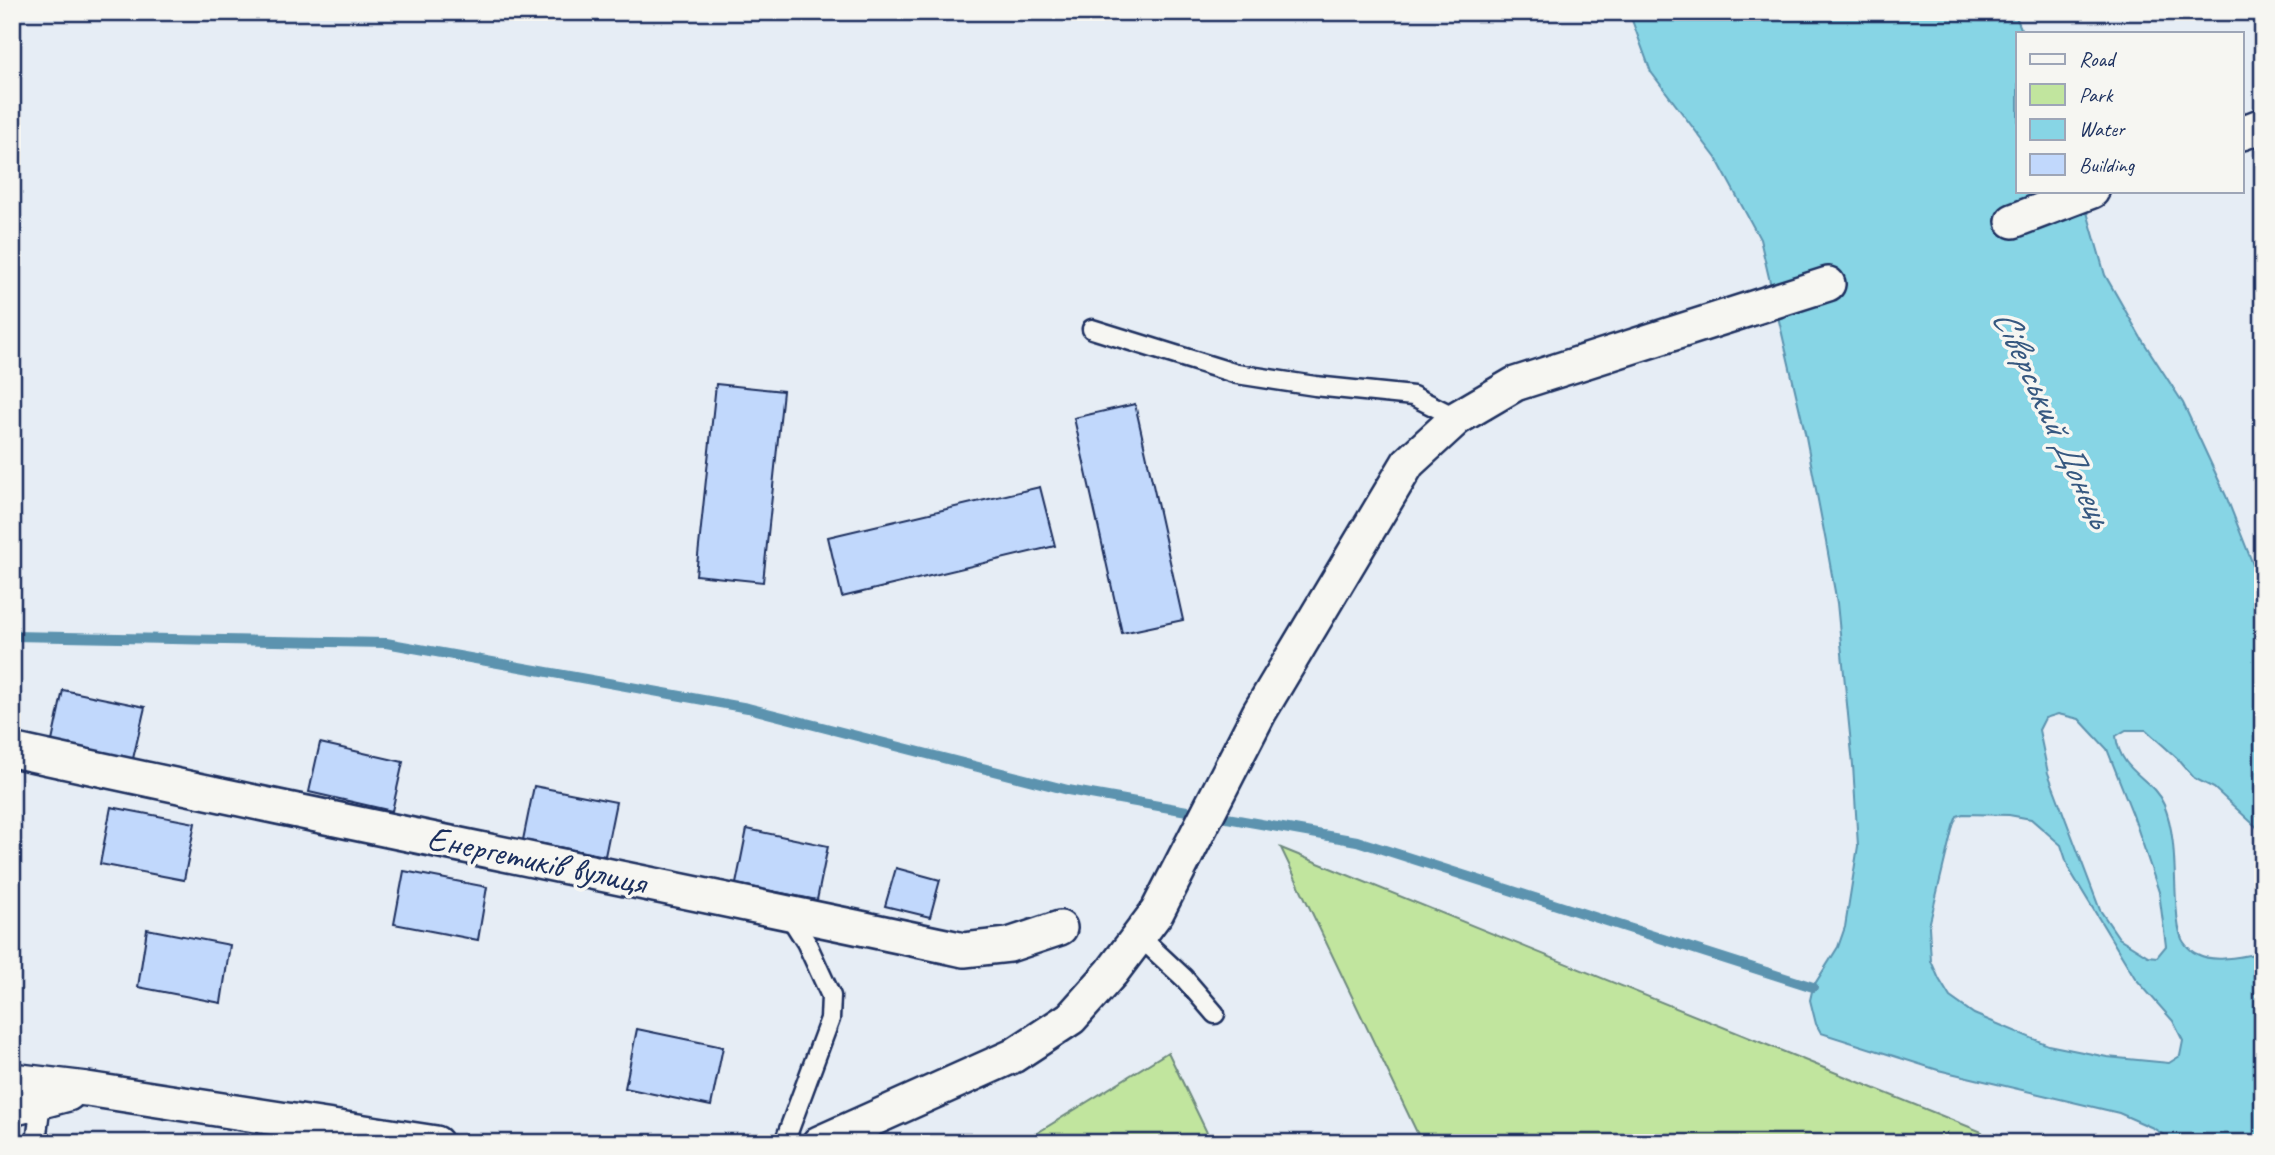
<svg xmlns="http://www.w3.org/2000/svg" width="2275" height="1155" font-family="Caveat,sans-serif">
	<rect width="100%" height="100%" fill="#e6edf5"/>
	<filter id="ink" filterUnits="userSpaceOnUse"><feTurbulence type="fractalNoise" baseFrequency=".0143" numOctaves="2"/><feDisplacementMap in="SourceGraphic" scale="14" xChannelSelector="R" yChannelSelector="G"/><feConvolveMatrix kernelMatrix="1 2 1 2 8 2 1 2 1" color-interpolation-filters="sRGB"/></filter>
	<g filter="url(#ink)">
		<g fill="#c1e59e" stroke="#6e8a7e" stroke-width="2">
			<polygon points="1281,848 1982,1132 1988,1143 1422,1143"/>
			<polygon points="1168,1052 1212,1143 1021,1143"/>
		</g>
		<path fill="#87d5e5" stroke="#5c93af" stroke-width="2" fill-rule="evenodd" d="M 1629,12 L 2014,12 L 2023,33 L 2018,33 L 2018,191 L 2081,191 L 2105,275 L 2141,338 L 2183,403 L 2226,496 L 2263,590 L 2263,833 L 2214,788 L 2194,778 L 2177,758 L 2146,730 L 2126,730 L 2116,736 C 2120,773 2152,777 2164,805 C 2176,834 2174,871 2176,901 C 2177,913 2177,928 2182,939 C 2184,944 2192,952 2197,954 C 2214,963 2237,957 2255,954 L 2263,945 L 2263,1143 L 2176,1143 L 2153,1128 L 2119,1113 L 1938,1070 L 1821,1033 L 1816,1024 L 1810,1000 L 1813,987 L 1838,947 L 1845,927 L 1858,846 L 1853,765 L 1837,603 L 1826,542 L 1806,437 L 1760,239 L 1716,158 L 1651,72 ZM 2058,714 L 2079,719 L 2107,749 L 2133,815 L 2159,892 L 2166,946 L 2157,957 L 2148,956 L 2119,938 L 2100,910 L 2048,773 L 2039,730 L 2045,718 ZM 1963,814 L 2009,815 L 2031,819 L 2061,845 L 2069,869 L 2135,978 L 2173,1021 L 2183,1041 L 2180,1056 L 2169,1063 L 2107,1057 L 2048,1045 L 1974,1014 L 1950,997 L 1939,979 L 1931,961 L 1929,926 L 1953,826 L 1957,816 Z"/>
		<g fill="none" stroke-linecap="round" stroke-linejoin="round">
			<polyline stroke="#5c93af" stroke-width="10" points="12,636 386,643 748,708 1068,790 1357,841 1813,987"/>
		</g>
		<g fill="#c1d8fc" stroke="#1b2f5e" stroke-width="2">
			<polygon points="716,384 783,391 763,582 696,575"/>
			<polygon points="1135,404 1183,620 1122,633 1074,418"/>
			<polygon points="1040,487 1055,546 842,597 828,537"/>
			<polygon points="63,690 145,707 132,763 51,746"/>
			<polygon points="320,743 403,762 392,811 309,792"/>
			<polygon points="534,786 616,802 605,856 523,840"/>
			<polygon points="111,807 195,823 184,880 100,864"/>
			<polygon points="747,829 828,846 817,900 736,884"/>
			<polygon points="896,868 940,880 930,917 885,906"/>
			<polygon points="404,871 487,887 478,940 394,924"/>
			<polygon points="147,929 230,945 221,1003 138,987"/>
			<polygon points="637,1029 723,1047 711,1106 625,1088"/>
		</g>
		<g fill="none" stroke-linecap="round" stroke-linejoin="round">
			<defs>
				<g id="lane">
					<polyline points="1092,329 1237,374 1315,386 1413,396 1457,418"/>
					<polyline points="1139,936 1184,978 1215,1014"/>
					<polyline points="36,1143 41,1101"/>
					<polyline points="784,1143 830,1019 831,996 806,942 787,912"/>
				</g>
				<g id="street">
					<polyline points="2242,133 2263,125"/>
					<polyline points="2013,221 2092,191"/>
					<path d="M 12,750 C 329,820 647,882 964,950 L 1009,945 L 1060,928"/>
					<polyline points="12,1080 87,1089 436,1143"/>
					<polyline points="12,1109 68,1094"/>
					<polyline points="819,1143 1013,1056 1071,1018 1112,972 1157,912 1259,713 1408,463 1457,418 1515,384 1828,284"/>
				</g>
			</defs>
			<use href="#lane" stroke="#1b2f5e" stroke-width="23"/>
			<use href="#street" stroke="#1b2f5e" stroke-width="38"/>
			<use href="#lane" stroke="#f6f6f2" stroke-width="18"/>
			<use href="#street" stroke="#f6f6f2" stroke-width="33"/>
		</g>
	</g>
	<g text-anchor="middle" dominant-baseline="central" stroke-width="7" stroke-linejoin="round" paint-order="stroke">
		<g font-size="35" fill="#1b2f5e" stroke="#f6f6f2">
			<text transform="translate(537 860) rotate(12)">Енергетиків вулиця</text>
		</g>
		<g font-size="37" font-style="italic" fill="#365880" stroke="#f6f6f2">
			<text transform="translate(2053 417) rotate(65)">Сіверський Донець</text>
		</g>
	</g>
	<rect width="2275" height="1155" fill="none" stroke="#f6f6f2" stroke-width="42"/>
	<rect x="21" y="21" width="2233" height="1113" fill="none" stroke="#1b2f5e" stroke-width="2.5" filter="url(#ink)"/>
	<rect x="2016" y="32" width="228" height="161" fill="#f6f6f2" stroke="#9ea6b7" stroke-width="2"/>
	<rect x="2030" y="54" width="35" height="10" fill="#f6f6f2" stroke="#9ea6b7" stroke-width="2"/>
	<text x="2079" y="66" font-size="21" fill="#1b2f5e">Road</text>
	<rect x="2030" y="84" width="35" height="21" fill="#c1e59e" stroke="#9ea6b7" stroke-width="2"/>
	<text x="2079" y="102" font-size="21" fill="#1b2f5e">Park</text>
	<rect x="2030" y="119" width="35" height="21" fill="#87d5e5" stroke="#9ea6b7" stroke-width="2"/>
	<text x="2079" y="136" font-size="21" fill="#1b2f5e">Water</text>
	<rect x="2030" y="154" width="35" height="21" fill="#c1d8fc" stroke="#9ea6b7" stroke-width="2"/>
	<text x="2079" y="172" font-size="21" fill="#1b2f5e">Building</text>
</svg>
